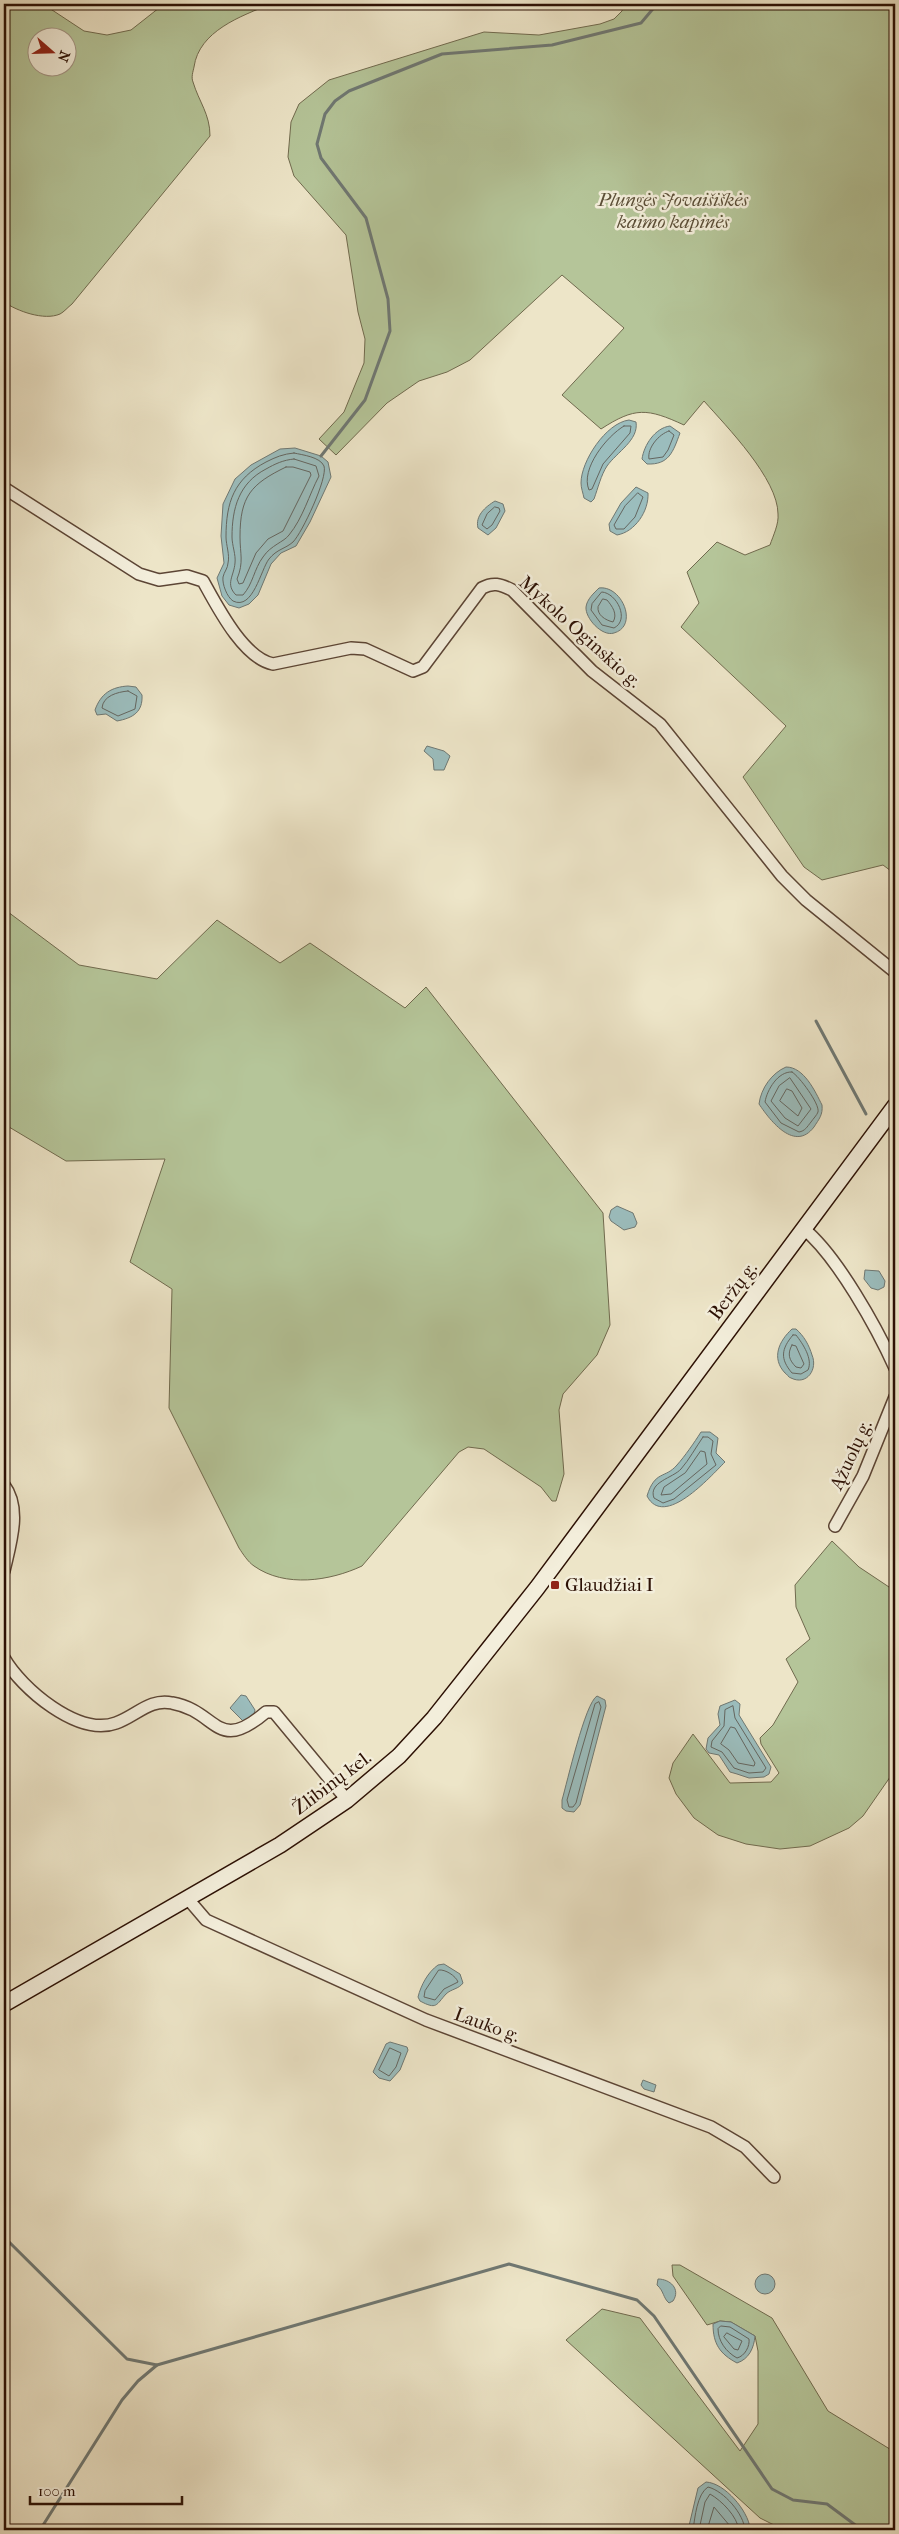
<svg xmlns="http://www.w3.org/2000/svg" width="899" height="2534" font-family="'IM FELL French Canon',serif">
	<rect width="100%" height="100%" fill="#ede5c8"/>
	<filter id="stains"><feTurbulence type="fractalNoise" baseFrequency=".004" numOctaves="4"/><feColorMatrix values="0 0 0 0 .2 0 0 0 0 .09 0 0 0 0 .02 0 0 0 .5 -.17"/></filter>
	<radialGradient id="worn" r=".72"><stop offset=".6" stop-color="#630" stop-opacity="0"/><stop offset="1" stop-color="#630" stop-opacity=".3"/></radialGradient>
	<g fill="#b5c599" stroke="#706a4e" fill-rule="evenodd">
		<path d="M 4,4 L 43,4 L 84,31 L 107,35 L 131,30 L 164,4 L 271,4 C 241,16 199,31 194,67 C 193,72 191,77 193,82 C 199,102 210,114 210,136 L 72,304 C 68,307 64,312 60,314 C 44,321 17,311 4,302 ZM 38,38 L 68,38 L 68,68 L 38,68 Z"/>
		<path d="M 624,4 L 895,5 L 895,874 L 883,865 L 822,880 L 804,867 L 743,777 L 786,726 L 681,627 L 699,603 L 687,572 L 717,542 L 745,555 L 770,545 C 773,536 779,524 778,514 C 778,479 727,427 704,401 L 684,425 C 647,408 635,407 601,429 L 562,395 L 624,328 L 562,275 L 470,360 L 447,372 L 419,381 L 387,403 L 336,455 L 319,439 L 344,412 L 364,363 L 365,339 L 358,312 L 346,235 L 294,176 L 288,157 L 291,122 L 299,104 L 329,80 L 484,32 L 539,35 L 600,24 L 614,19 L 622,11 Z"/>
		<path d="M 4,909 L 79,965 L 157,979 L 217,920 L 280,963 L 310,943 L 405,1008 L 426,987 L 603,1213 L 610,1325 L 597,1355 L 563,1394 L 559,1410 L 564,1474 L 556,1501 L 552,1501 L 541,1487 L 484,1449 L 468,1447 L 459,1452 L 362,1566 C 330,1581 285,1588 254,1566 C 248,1562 243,1554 239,1548 L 169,1408 L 172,1289 L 130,1262 L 165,1159 L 66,1161 L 4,1124 Z"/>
		<polygon points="832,1541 859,1567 895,1591 895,1770 863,1816 849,1828 810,1846 780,1849 746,1844 718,1835 694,1818 676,1794 669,1778 673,1763 693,1734 730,1783 771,1782 779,1773 761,1744 760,1738 773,1725 798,1682 786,1659 810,1639 796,1607 795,1585"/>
		<polygon points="672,2265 680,2265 772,2318 828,2411 893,2451 895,2450 895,2530 784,2530 760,2518 566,2340 602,2309 640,2318 740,2451 758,2424 758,2351 755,2336 731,2322 720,2321 707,2325 673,2276"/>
	</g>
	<g fill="#9bbdbd" stroke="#6f7873">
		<path d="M 629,420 L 636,422 C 639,440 617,452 607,466 C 601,475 598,488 594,499 L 591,502 L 584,498 C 583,493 581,488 581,483 C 581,461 606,423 629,420 Z"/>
		<path d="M 670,426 L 680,433 C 673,452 669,465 647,464 L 642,459 C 644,445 655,428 670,426 Z"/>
		<polygon points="295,448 321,456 328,462 331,477 310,522 296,546 281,553 271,564 258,595 249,604 239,608 229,605 222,596 217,578 224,563 221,536 223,504 235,479 251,465 280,449"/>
		<path d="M 636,487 L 648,493 C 649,511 635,532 617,535 L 610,531 L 609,524 L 621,503 Z"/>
		<path d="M 495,501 L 503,504 L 505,511 L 496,528 L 488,535 L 478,528 C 475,516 485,507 495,501 Z"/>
		<path d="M 599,588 C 622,585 639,626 614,633 C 602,637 585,618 586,607 C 587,599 594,593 599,588 Z"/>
		<path d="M 128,686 L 136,687 L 142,695 C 143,712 133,718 117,721 L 106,714 L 97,715 L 95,710 C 101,693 112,687 128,686 Z"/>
		<polygon points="427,746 444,751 450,756 444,770 434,770 433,759 424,751"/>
		<path d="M 786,1067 C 804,1067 815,1091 822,1105 C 823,1115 819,1119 814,1127 C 795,1152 771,1122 759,1104 C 761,1088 772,1073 786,1067 Z"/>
		<polygon points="617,1206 633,1213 637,1223 635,1227 624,1230 611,1221 609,1217 611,1210"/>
		<polygon points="865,1270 879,1271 885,1281 884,1287 878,1290 871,1288 864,1279"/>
		<path d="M 792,1329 L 796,1329 C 804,1336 809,1345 812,1355 C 818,1369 807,1386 791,1378 C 789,1378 786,1373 785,1373 C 771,1358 779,1341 792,1329 Z"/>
		<path d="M 701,1432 L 710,1432 L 718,1438 L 716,1453 L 725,1462 C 710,1477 664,1529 647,1496 C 655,1470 665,1479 677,1465 C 685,1456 694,1443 701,1432 Z"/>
		<polygon points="241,1695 246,1696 255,1710 254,1714 244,1722 230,1708"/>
		<path d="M 597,1696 L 605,1700 L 606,1706 L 580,1805 L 574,1812 L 566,1811 L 562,1808 L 562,1800 C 567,1783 585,1703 597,1696 Z"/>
		<polygon points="735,1700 740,1704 739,1715 771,1767 769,1774 764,1777 749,1778 737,1774 730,1772 719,1755 709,1753 706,1749 708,1738 720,1725 718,1714 720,1706"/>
		<path d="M 444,1964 L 460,1974 L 463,1983 C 459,1989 451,1989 446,1994 C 436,2005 437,2010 420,2001 L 418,1997 C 421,1985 428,1972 438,1965 Z"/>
		<polygon points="390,2042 407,2047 408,2050 400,2070 390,2081 379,2078 373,2072 386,2044"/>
		<polygon points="643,2080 656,2085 654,2092 644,2089 641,2085"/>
		<circle cx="765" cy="2284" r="10"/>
		<path d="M 658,2279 C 670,2279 681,2289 673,2301 L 669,2303 C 663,2298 664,2291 657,2285 Z"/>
		<path d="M 720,2321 L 731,2322 L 755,2336 C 754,2348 749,2359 737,2363 C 720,2354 713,2344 713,2324 Z"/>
		<path d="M 706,2482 C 725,2483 748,2511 750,2528 L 747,2530 L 688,2530 L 698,2488 Z"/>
	</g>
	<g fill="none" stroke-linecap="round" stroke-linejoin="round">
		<g stroke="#646660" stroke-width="1">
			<path d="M 624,426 L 631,426 L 630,433 L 603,464 L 592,489 L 589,490 C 580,469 607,436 624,426 Z"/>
			<path d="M 669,431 L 674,435 L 668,450 L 663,457 L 649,459 C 647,448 659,434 669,431 Z"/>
			<path d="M 294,453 C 303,455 320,457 324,466 C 328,478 302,533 293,542 C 285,549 277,549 269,559 C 261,569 253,611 233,601 C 227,597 222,584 223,577 C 224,572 228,568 228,563 C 230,555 226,545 226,537 C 226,502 234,479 266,462 C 276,457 283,454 294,453 Z"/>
			<path d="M 294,459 L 316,466 L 319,476 C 309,495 303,518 289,535 C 284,542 271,545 263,557 C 254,569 253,584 243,595 L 236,595 C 225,584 234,576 235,563 C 236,555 232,545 232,537 C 232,508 239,483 266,469 C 275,464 283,460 294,459 Z"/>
			<path d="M 286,467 L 293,467 L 310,472 L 311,475 L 283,531 L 268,539 L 256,553 L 243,583 L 239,584 L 237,579 C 244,562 240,554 240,537 C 240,496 251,484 286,467 Z"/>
			<polygon points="638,493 643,497 635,517 624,529 616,529 614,525 625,506"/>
			<polygon points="495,507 499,508 500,511 492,525 487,529 482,525 487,514"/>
			<path d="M 602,592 C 617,593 630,620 614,628 L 602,625 L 591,610 L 592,604 Z"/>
			<path d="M 603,599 L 607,600 C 612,606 618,614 613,622 C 605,620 597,615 598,607 Z"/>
			<path d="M 128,691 L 137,696 L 135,709 L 118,716 L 102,708 C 103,696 117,692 128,691 Z"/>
			<path d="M 792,1072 C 799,1076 820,1104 818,1112 C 817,1115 813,1119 811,1122 C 807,1127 805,1131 799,1132 L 781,1123 L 765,1102 C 767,1090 778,1071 792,1072 Z"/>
			<polygon points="790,1078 811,1109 798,1126 785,1118 771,1101 779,1086"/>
			<polygon points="787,1089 792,1091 802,1108 798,1116 780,1101"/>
			<path d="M 793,1335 L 796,1335 C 803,1344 813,1359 808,1370 L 801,1374 L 792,1373 C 780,1359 781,1349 793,1335 Z"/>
			<path d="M 792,1345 L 796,1346 L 804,1364 L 801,1368 L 796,1367 C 789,1360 787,1354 792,1345 Z"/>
			<path d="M 703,1437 L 708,1437 L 713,1441 L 711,1454 L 716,1465 L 674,1499 L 663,1503 L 654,1498 C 648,1482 673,1478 681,1469 C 689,1460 696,1447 703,1437 Z"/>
			<polygon points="701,1451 705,1452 707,1464 671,1494 661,1495 664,1487 685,1473"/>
			<polygon points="599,1702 601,1707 576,1803 573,1807 569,1807 567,1800 595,1704"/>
			<polygon points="733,1706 735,1718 766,1768 763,1772 749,1773 734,1768 722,1752 711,1747 712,1741 724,1726 725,1710"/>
			<polygon points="731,1727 735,1728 755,1763 754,1766 738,1763 729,1750 721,1744"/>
			<path d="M 439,1970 C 445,1969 456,1976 458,1982 L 444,1989 L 435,2000 L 424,1997 L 425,1991 Z"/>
			<polygon points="390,2048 401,2053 396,2067 389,2076 379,2070"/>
			<path d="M 721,2326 L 730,2327 L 749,2339 C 750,2346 745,2356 737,2358 C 726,2352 718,2341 718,2329 Z"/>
			<polygon points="727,2333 742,2341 738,2350 734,2349 724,2337"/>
			<path d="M 693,2530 C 695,2517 697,2494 708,2487 C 724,2491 744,2514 745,2530"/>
			<path d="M 699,2530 L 705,2502 L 710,2494 C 722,2501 737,2516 739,2530"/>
			<polyline points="707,2530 714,2507 730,2526 731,2530"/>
		</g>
		<g stroke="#6f7873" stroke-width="3">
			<polyline points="321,456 365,400 390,331 388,299 366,218 321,158 317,144 325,114 335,101 349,91 442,54 552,45 641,23 657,4"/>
			<polyline points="816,1021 866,1114"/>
			<polyline points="893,1164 895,1169"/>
			<polyline points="4,2237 127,2359 157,2365 509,2264 637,2300 654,2316 772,2489 793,2500 827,2504 862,2530"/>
			<polyline points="40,2530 122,2400 138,2381 157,2365"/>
			<polyline points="888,2530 895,2525"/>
		</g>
		<defs>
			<g id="minor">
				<path d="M 4,488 L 139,574 L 159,580 L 187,576 L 203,581 C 217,606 243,658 273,664 L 351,648 L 365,649 L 413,671 L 423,667 L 482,588 C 493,582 500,584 512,590 L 592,671 L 660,724 L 782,876 L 806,900 L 895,972"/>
				<path d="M 804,1229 C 837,1256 877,1328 895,1368"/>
				<path d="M 4,1485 C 22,1509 10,1544 4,1571"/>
				<polyline points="835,1526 863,1476 895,1397"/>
				<path d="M 4,1658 C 21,1688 78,1737 116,1723 C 136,1716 150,1698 172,1703 C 218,1711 216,1755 266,1712 L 274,1712 L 347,1800"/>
				<polyline points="188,1899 206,1920 426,2020 711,2127 745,2147 774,2177"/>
			</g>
			<polyline id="secondary" points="4,2004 280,1845 347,1800 399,1756 434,1718 537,1588 895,1106"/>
		</defs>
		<use href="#minor" stroke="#5c4535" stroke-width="14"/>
		<use href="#secondary" stroke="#2c1004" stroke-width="18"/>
		<use href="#minor" stroke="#f3eedb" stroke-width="11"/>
		<use href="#secondary" stroke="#f3eedb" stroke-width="15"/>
	</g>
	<rect fill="#8f2418" stroke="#f3eedb" stroke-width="2" x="550" y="1580" width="10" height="10" rx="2.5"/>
	<g text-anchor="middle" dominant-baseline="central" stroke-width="5" stroke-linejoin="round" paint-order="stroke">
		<g font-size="19" font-style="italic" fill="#5c4f38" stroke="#f3eedb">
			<text x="673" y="200">Plungės Jovaišiškės<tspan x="673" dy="22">kaimo kapinės</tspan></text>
		</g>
		<g font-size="19" fill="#2c1004" stroke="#f3eedb">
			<text transform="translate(580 632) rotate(42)">Mykolo Oginskio g.</text>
			<text transform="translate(733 1291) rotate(-53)">Beržų g.</text>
			<text transform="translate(851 1455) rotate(-65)">Ąžuolų g.</text>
			<text transform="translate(332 1783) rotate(-37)">Žlibinų kel.</text>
			<text transform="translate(487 2025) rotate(20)">Lauko g.</text>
		</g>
		<g font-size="19" fill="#2c1004" stroke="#f3eedb" text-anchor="start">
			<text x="565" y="1585">Glaudžiai I</text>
		</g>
	</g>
	<rect width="899" height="2534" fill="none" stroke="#ede5c8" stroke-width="20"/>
	<rect x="5" y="5" width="889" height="2524" fill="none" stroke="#2c1004" stroke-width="2.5"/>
	<rect x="10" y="10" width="879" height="2514" fill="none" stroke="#2c1004"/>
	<g transform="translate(52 52) rotate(110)"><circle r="24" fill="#f3eedb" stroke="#a39585"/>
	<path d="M0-4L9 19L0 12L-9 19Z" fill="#8f2418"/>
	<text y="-8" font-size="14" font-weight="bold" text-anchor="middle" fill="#2c1004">N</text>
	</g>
	<path d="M30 2496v8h152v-8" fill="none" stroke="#2c1004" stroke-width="2.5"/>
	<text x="38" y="2496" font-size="15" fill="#2c1004" stroke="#f3eedb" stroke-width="4" paint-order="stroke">100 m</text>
	<rect width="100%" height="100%" filter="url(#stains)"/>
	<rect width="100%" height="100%" fill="url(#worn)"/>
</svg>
